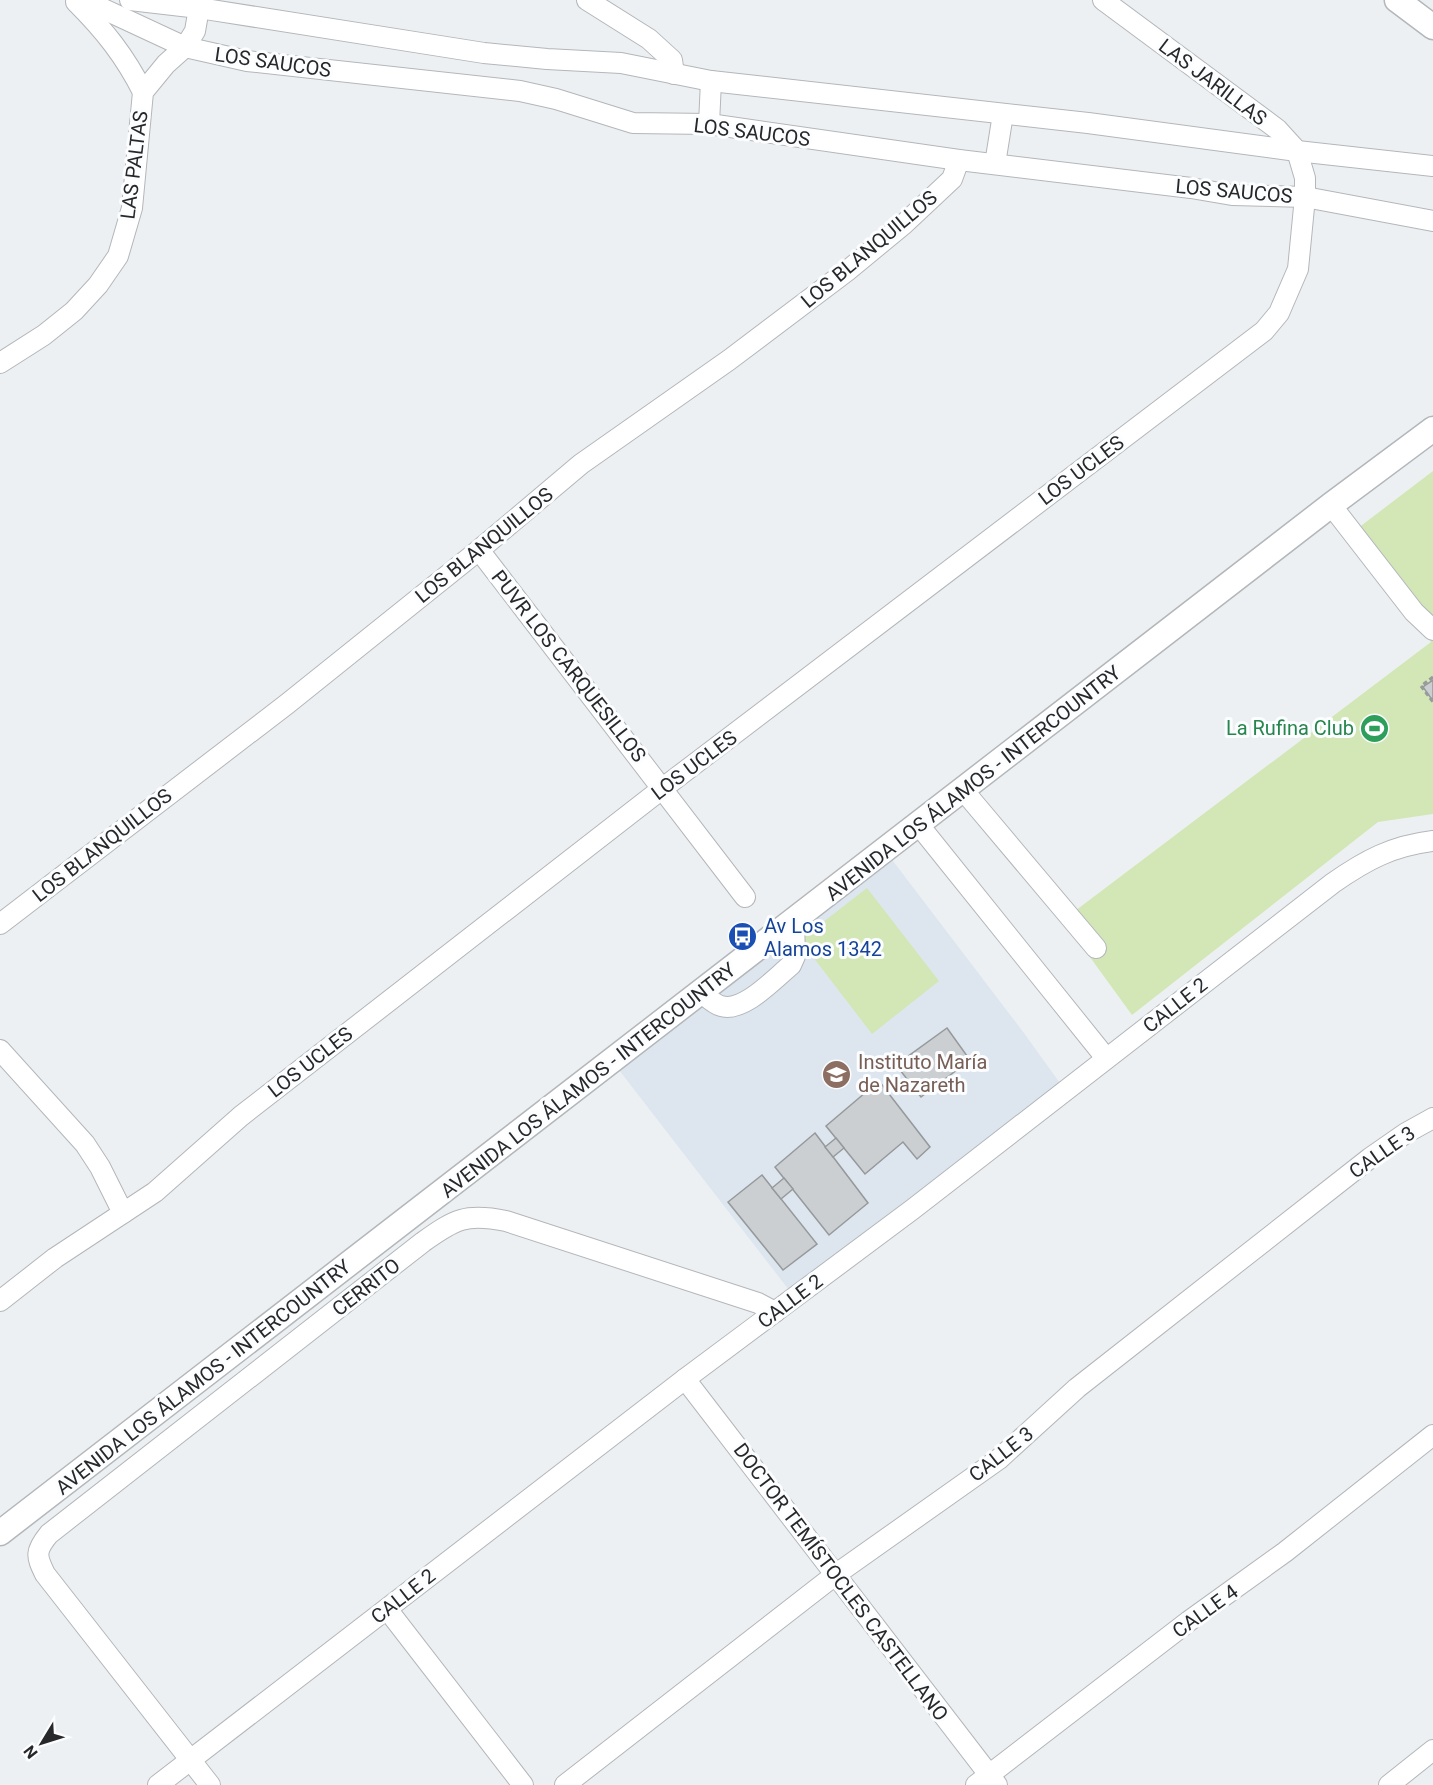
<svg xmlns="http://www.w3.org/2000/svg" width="1433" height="1785" font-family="Roboto,sans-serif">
	<rect width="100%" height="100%" fill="#edf0f3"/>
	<polygon fill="#dde6ef" points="890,857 1024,1033 1062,1086 792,1294 612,1061"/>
	<g fill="#d2e7b5">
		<polygon points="1433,471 1433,814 1378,822 1132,1015 1063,920 1431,642 1345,538"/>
		<polygon points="867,888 939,981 872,1034 800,940"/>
	</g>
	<g fill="#cccfd2" stroke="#96999c" stroke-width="1.5">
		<polygon points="1433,680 1433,701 1423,687"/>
		<polygon points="947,1028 970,1060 921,1097 896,1065"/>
		<polygon points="879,1081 930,1147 917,1159 903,1142 865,1174 826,1126"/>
		<polygon points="815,1133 868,1203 829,1235 775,1167"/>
		<polygon points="836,1138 844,1148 833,1157 825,1147"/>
		<polygon points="762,1175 817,1244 783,1270 728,1202"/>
		<polygon points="784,1178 793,1189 781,1199 772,1188"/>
	</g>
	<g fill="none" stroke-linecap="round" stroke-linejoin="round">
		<defs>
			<g id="minor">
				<polyline points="84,0 185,47 247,61 520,91 556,99 633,123 709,124 959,160 1191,188 1232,195 1305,197 1433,221"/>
				<polyline points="130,0 199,8 484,53 547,59 621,63 711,81 1088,123 1297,151 1433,166"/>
				<polyline points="587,0 649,39 672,60 674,74"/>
				<path d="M 76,2 C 104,30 125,56 143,92"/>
				<polyline points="709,124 711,81"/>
				<polyline points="995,164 1003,114"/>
				<polyline points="0,363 44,335 74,311 98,285 118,256 132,208 143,92 166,64 185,47 195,31 199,8"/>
				<polyline points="1331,505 1414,612 1433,630"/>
				<polyline points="479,550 745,897"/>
				<polyline points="963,790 1096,948"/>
				<polyline points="918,824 1106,1058"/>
				<polyline points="0,924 287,704 479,550 581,464 729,360 847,271 904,224 952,179 959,160"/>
				<path d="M 702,993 C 707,997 714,1004 721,1006 C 743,1013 774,979 791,965 L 795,956 L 794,922"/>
				<polyline points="0,1050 85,1144 100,1167 123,1213"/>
				<polyline points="0,1301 55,1258 155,1192 241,1116 663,788 1264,331 1279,313 1298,269 1305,197 1305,178 1297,151 1277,129 1103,0"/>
				<polyline points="685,1379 997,1785"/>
				<polyline points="387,1609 523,1785"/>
				<path d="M 158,1785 L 685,1379 L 913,1209 L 1333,883 C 1366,860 1392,846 1433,841"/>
				<path d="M 210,1785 L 45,1574 C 36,1556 35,1551 49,1534 L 423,1242 C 455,1219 466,1213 506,1221 L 758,1303 L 775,1312"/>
				<polyline points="565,1785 835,1575 999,1459 1077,1388 1370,1158 1406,1133 1433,1118"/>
				<polyline points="976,1785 1189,1621 1285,1552 1433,1435"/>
				<polyline points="1389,1785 1433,1750"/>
			</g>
			<g id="major">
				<polyline points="1397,0 1433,27"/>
				<polyline points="0,1533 1331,505 1433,429"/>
			</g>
		</defs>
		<use href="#minor" stroke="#b3b7ba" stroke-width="22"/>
		<use href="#major" stroke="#b3b7ba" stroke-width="27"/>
		<polyline stroke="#989a9c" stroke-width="3" stroke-dasharray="4.5 3" stroke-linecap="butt" points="1433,677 1421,686 1433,702"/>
		<use href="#minor" stroke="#fff" stroke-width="20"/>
		<use href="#major" stroke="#fff" stroke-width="24"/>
	</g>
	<defs>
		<symbol id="stadium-disc" viewBox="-11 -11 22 22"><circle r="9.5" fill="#2e9e5b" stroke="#fbfdff"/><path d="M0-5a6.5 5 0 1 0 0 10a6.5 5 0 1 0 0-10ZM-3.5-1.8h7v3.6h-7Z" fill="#fff"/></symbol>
		<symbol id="bus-disc" viewBox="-11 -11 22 22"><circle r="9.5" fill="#1a4fb4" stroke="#fbfdff"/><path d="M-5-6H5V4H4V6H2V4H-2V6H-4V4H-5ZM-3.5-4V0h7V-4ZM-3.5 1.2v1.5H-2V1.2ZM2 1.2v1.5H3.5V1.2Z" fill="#fff"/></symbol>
		<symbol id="school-disc" viewBox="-11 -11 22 22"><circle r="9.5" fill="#8d6e63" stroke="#fbfdff"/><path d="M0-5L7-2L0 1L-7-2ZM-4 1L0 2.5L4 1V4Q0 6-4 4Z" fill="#fff"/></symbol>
	</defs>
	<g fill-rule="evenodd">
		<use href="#stadium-disc" x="1358" y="712" width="33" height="33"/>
		<use href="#bus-disc" x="726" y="920" width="33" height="33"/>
		<use href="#school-disc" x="820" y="1058" width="33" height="33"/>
	</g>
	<g text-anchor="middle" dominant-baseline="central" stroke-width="6" stroke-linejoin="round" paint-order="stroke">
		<g font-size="20" fill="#262829" stroke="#fbfdff">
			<text transform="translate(273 62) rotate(8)">LOS SAUCOS</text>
			<text transform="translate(1213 82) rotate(37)">LAS JARILLAS</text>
			<text transform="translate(752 132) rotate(7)">LOS SAUCOS</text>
			<text transform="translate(134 165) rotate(-83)">LAS PALTAS</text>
			<text transform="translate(1234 191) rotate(5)">LOS SAUCOS</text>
			<text transform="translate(869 249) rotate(-40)">LOS BLANQUILLOS</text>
			<text transform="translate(1081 470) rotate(-37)">LOS UCLES</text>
			<text transform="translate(484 545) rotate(-39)">LOS BLANQUILLOS</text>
			<text transform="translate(569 666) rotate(52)">PUVR LOS CARQUESILLOS</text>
			<text transform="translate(694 765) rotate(-37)">LOS UCLES</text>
			<text transform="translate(973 783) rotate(-38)">AVENIDA LOS ÁLAMOS - INTERCOUNTRY</text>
			<text transform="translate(102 845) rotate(-38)">LOS BLANQUILLOS</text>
			<text transform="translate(1175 1005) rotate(-38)">CALLE 2</text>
			<text transform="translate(310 1062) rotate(-38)">LOS UCLES</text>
			<text transform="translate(588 1080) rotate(-38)">AVENIDA LOS ÁLAMOS - INTERCOUNTRY</text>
			<text transform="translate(1382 1152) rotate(-35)">CALLE 3</text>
			<text transform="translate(366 1287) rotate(-38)">CERRITO</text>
			<text transform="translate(790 1301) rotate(-37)">CALLE 2</text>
			<text transform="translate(203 1377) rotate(-38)">AVENIDA LOS ÁLAMOS - INTERCOUNTRY</text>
			<text transform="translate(1001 1454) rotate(-38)">CALLE 3</text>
			<text transform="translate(841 1582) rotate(53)">DOCTOR TEMÍSTOCLES CASTELLANO</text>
			<text transform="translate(403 1596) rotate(-38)">CALLE 2</text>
			<text transform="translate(1205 1611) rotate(-36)">CALLE 4</text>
		</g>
		<g font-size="20" fill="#27864d" stroke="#fbfdff" text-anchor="end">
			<text x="1354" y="728">La Rufina Club</text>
		</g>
		<g font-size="20" fill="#164399" stroke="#fbfdff" text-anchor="start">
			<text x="764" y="926">Av Los<tspan x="764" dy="23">Alamos 1342</tspan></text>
		</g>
		<g font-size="20" fill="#785e54" stroke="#fbfdff" text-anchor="start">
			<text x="858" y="1062">Instituto María<tspan x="858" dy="23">de Nazareth</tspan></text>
		</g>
	</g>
	<g transform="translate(42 1743) rotate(232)" stroke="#fbfdff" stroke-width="4.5" paint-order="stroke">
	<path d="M0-4.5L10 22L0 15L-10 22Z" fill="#262829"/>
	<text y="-9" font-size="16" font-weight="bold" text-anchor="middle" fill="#262829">N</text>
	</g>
</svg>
